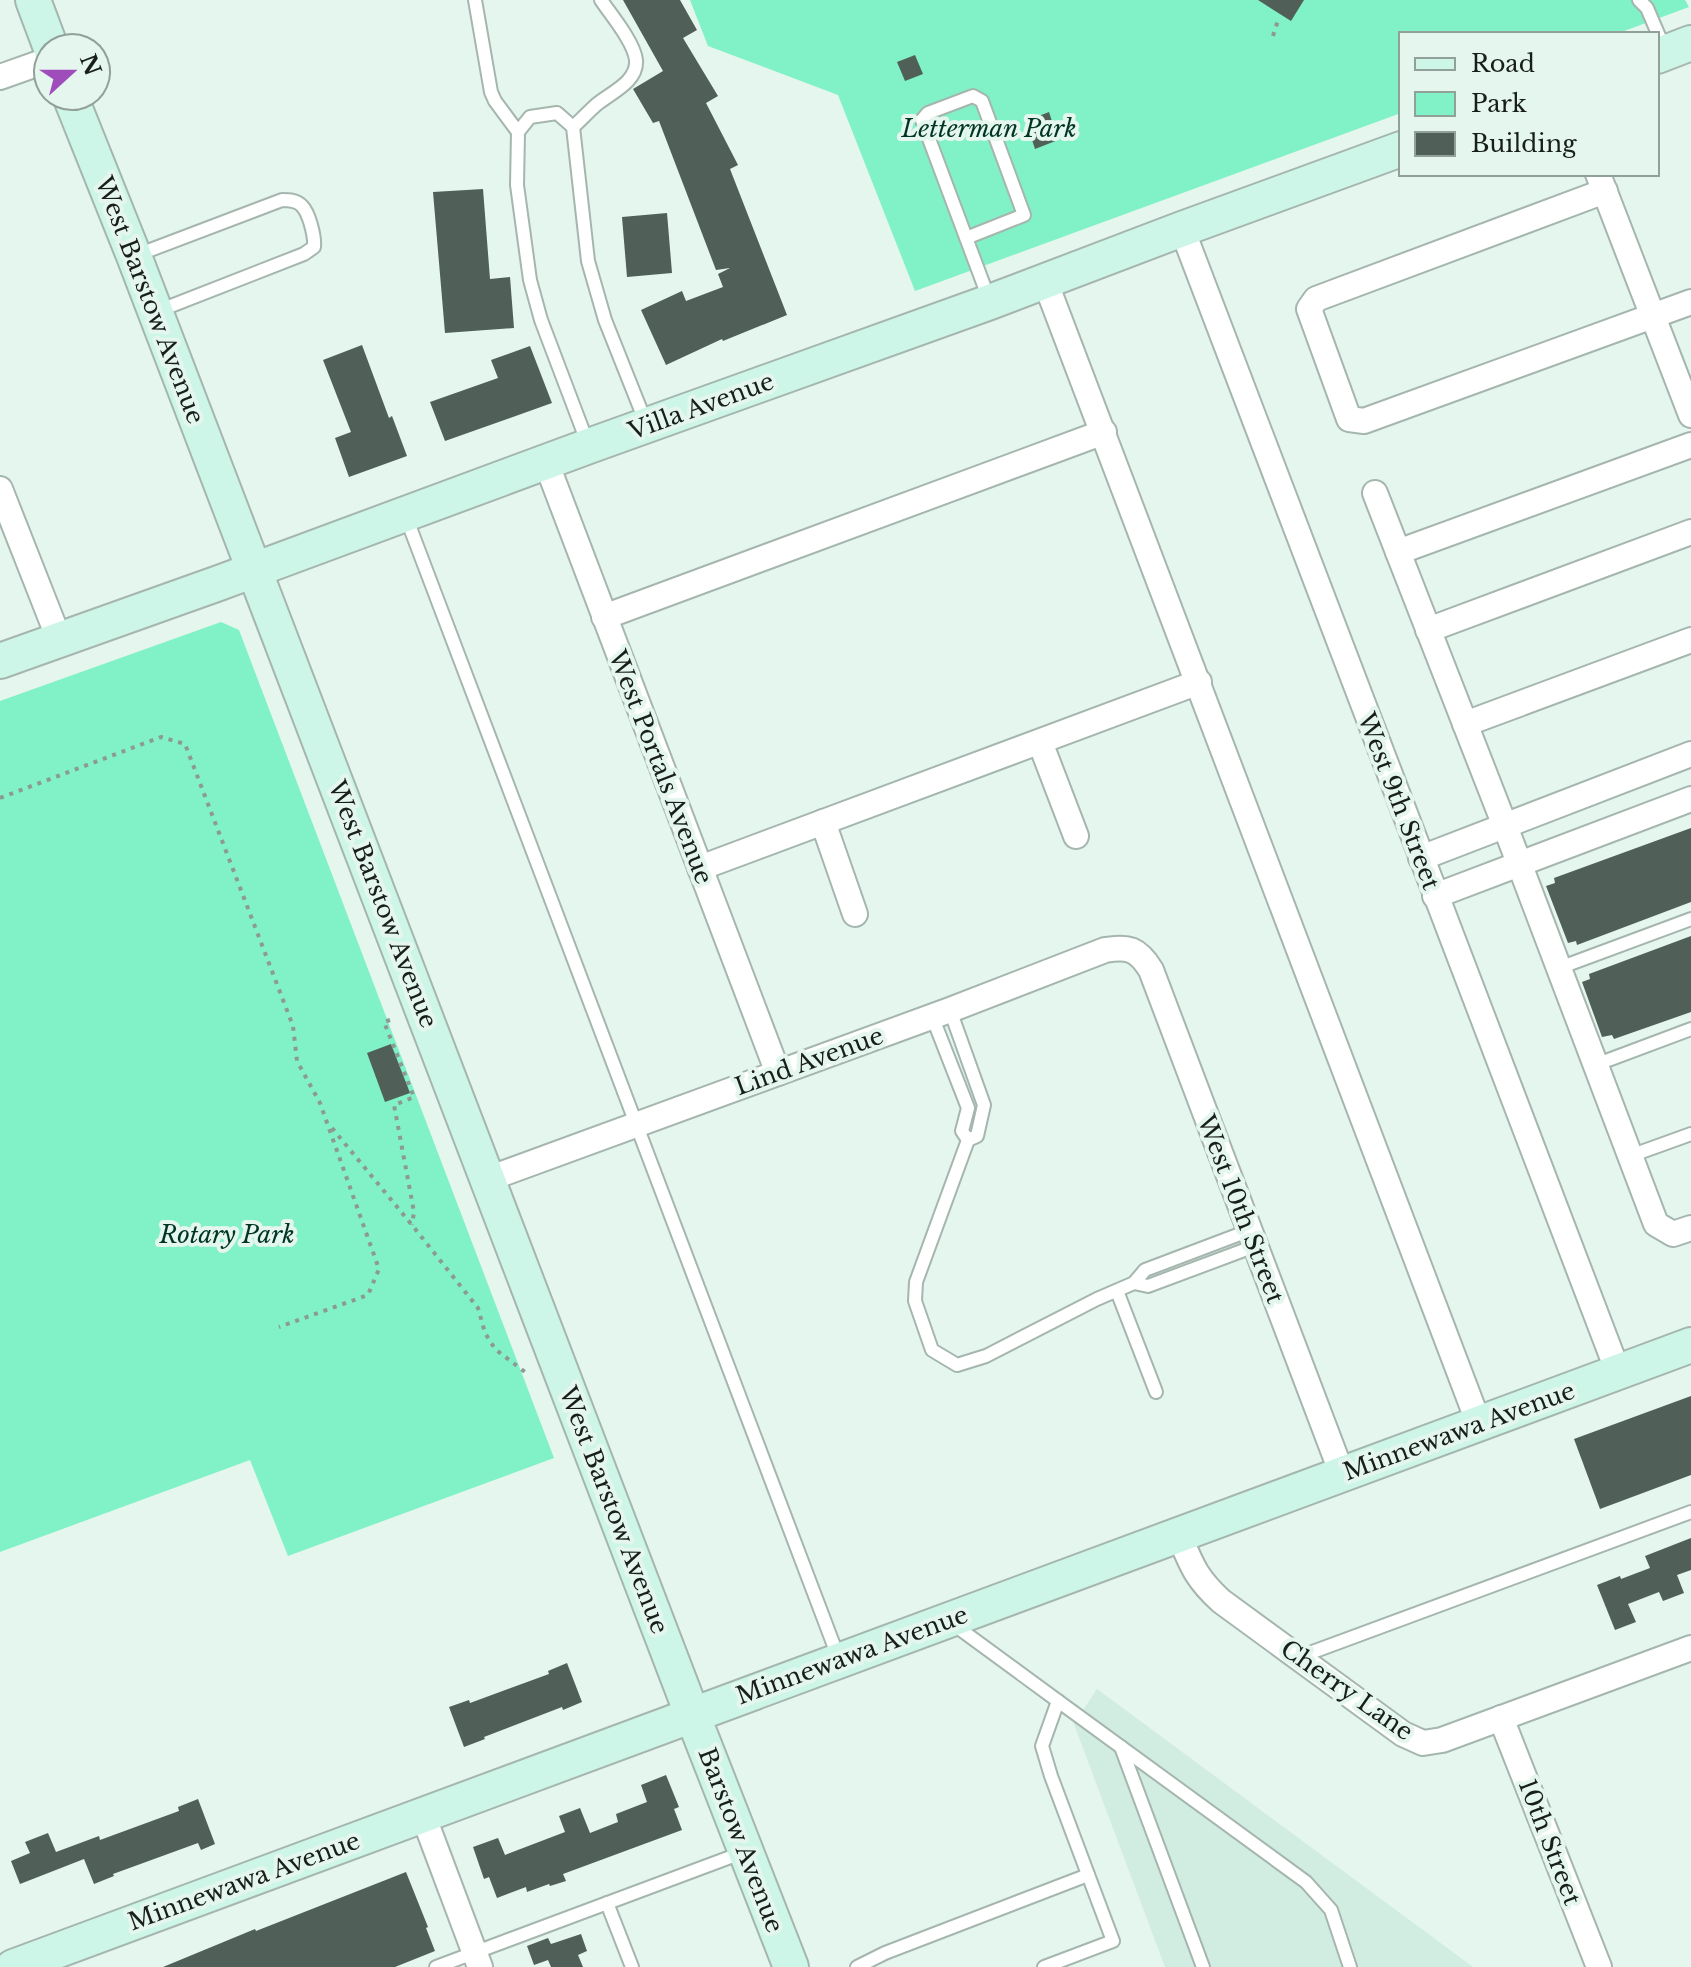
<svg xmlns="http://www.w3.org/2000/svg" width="1691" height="1967" font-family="'Libre Baskerville',serif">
	<rect width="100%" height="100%" fill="#e4f6ee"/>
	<polygon fill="#d1ece0" points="1097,1689 1473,1967 1165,1967 1074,1724"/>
	<g fill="#81f1c7">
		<polygon points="690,0 1685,0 1689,7 1616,34 1401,34 1401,113 915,291 838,95 708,46"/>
		<polygon points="221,622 239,630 554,1458 288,1556 250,1460 0,1552 0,701"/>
	</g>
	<g fill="#505f58">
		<polygon points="623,0 680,0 697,30 683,38 718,96 706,103 738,165 730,169 787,315 723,341 722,339 666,365 641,310 682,291 686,301 723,287 718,274 730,268 716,270 659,121 653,123 633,89 663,71"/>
		<polygon points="1258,0 1304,0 1291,21"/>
		<polygon points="915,55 923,74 905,81 897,62"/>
		<polygon points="1049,112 1058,140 1035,149 1026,121"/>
		<polygon points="483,189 490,279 510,277 514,328 445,333 433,192"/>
		<polygon points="667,213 672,273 627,277 622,217"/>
		<polygon points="362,345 389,418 392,416 407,456 349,477 335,438 351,432 323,360"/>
		<polygon points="530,346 552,403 445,441 430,402 498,378 491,360"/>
		<polygon points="1691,828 1691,902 1577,945 1576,941 1568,943 1546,886 1555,883 1554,878"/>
		<polygon points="1691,936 1691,1012 1614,1039 1612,1035 1602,1037 1582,982 1590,979 1589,974"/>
		<polygon points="391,1044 410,1093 385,1102 367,1053"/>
		<polygon points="1691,1396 1691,1475 1600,1509 1574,1439"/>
		<polygon points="1691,1538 1691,1570 1677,1575 1684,1593 1663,1601 1659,1592 1628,1604 1636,1622 1615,1630 1597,1585 1620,1576 1621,1579 1650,1568 1645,1556"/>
		<polygon points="567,1663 582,1702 563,1710 562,1707 484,1737 485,1739 464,1747 449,1707 469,1700 470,1703 549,1674 548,1671"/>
		<polygon points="666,1775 679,1807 674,1809 682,1830 563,1874 566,1881 550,1886 549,1884 527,1892 526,1887 497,1898 489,1877 484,1879 473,1847 498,1838 505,1855 565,1832 559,1816 580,1808 590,1833 618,1822 616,1814 647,1802 641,1785"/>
		<polygon points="198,1799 215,1844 201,1850 198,1843 113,1874 114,1876 94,1884 84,1859 20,1884 11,1861 30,1853 25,1842 48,1833 56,1852 99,1836 100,1840 179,1811 178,1807"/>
		<polygon points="406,1872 428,1927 426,1928 435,1951 395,1967 163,1967 255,1929 256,1931"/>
		<polygon points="581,1934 587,1951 578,1955 583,1967 551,1967 548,1960 534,1965 527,1946 548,1938 551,1944"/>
	</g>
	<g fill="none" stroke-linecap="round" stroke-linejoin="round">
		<defs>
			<g id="lane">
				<polyline points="475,0 491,92 495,101 518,132"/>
				<polyline points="1639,0 1647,8 1665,50"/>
				<path d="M 573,127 C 581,120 588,112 596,105 C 610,93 638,82 636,60 C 634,42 611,15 601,0"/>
				<polyline points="966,238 1024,215 982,101 973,96 928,113 922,120 989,299"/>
				<path d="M 137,255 L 282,200 C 289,200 297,200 302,206 C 309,213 315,236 314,247 L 304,254 L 158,311"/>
				<polyline points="588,444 541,320 530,280 517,185 518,132 530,117 557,113 573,127 588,261 605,320 646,423"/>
				<polyline points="406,517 839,1659"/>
				<polyline points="1559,968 1691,919"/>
				<polyline points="950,1010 984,1105 977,1136 968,1140 916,1282 915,1301 932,1350 957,1365 986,1356 1097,1299 1134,1283 1145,1270 1248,1231"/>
				<polyline points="932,1016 968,1108 962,1131 968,1140"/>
				<polyline points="1595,1065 1691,1029"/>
				<polyline points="1630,1156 1691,1134"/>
				<polyline points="1134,1283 1148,1286 1255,1246"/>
				<polyline points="1117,1291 1156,1392"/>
				<polyline points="953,1624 1058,1701 1042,1746 1051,1776 1113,1941 1044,1967"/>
				<polyline points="1299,1657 1691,1512"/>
				<polyline points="1058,1701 1306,1882 1331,1910 1350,1967"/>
				<polyline points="1121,1747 1203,1967"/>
				<polyline points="607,1903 632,1967"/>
				<polyline points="436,1967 744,1852"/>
				<polyline points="857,1967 885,1953 1088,1875"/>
			</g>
			<g id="street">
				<polyline points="0,77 48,60"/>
				<polyline points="1598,174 1691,415"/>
				<polyline points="1605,191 1316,299 1309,309 1349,419 1364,421 1691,302"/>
				<polyline points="1182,229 1618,1372"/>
				<polyline points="1045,281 1479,1424"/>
				<polyline points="546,462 778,1073"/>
				<polyline points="0,489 59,639"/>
				<polyline points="1375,493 1505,826 1656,1224 1673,1234 1691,1228"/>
				<polyline points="1398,552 1691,445"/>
				<polyline points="604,617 1104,432"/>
				<polyline points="1428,630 1691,532"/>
				<polyline points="1465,724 1691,640"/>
				<polyline points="1040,742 1076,836"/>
				<polyline points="823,822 855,914"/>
				<polyline points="1421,858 1691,754"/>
				<polyline points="700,868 1199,682"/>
				<polyline points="1435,896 1691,799"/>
				<path d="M 488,1179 L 950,1010 L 1105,950 C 1129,946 1138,949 1151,970 L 1342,1474"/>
				<path d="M 1179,1535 C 1192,1566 1196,1578 1221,1601 L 1403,1734 L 1423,1743 L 1442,1740 L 1691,1648"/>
				<polyline points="1501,1718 1599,1967"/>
				<polyline points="423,1815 480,1967"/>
			</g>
			<g id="secondary">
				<polyline points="33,0 51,48"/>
				<polyline points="1657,56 1691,43"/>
				<polyline points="70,96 134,256 692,1714 791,1967"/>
				<polyline points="0,661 219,583 589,446 990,302 1182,229 1401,149"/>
				<polyline points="13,1967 1691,1345"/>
			</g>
		</defs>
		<use href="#lane" stroke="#a5b6ae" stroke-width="16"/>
		<use href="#street" stroke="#a5b6ae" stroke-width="28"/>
		<use href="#secondary" stroke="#a5b6ae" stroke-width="38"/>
		<g stroke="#8c9994" stroke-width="4" stroke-dasharray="4 6" stroke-linecap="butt">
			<polyline points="1273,36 1279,17"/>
			<polyline points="0,798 161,737 185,744 293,1026 297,1061 320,1103 379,1269 368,1295 279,1327"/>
			<polyline points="390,1020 384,1022 414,1097 394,1105 414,1212 412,1225"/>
			<polyline points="332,1128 412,1225 478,1308 485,1333 495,1349 525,1372"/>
		</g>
		<use href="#lane" stroke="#fff" stroke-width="12"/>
		<use href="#street" stroke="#fff" stroke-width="24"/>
		<use href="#secondary" stroke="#cdf6e8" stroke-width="34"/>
	</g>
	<g text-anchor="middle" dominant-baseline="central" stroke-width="8" stroke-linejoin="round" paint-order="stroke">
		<g font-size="24" font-style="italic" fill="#003525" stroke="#e4f6ee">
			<text x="989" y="128">Letterman Park</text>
			<text x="227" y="1234">Rotary Park</text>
		</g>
		<g font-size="24" fill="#181e1c" stroke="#e4f6ee">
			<text transform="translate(150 300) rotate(69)">West Barstow Avenue</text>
			<text transform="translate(701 406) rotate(-20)">Villa Avenue</text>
			<text transform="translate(661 767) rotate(69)">West Portals Avenue</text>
			<text transform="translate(1399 801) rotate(69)">West 9th Street</text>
			<text transform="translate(383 904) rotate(69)">West Barstow Avenue</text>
			<text transform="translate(809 1061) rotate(-20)">Lind Avenue</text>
			<text transform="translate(1241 1209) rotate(69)">West 10th Street</text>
			<text transform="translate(1459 1431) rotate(-20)">Minnewawa Avenue</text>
			<text transform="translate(614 1510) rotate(69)">West Barstow Avenue</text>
			<text transform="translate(852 1655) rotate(-20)">Minnewawa Avenue</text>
			<text transform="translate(1347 1690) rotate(35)">Cherry Lane</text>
			<text transform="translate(741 1840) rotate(69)">Barstow Avenue</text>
			<text transform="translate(1550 1842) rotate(69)">10th Street</text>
			<text transform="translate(244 1881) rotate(-20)">Minnewawa Avenue</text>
		</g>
	</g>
	<rect x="1399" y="32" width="260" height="144" fill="#e4f6ee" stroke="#92a09a" stroke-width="2"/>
	<rect x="1415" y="58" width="40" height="12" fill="#cdf6e8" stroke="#92a09a" stroke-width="2"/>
	<text x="1471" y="72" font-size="24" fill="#181e1c">Road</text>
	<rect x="1415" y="92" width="40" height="24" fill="#81f1c7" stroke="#92a09a" stroke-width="2"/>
	<text x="1471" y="112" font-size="24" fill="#181e1c">Park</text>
	<rect x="1415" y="132" width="40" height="24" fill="#505f58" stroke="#92a09a" stroke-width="2"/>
	<text x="1471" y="152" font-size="24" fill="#181e1c">Building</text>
	<g transform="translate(72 72) rotate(69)"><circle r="38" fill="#e4f6ee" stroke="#92a09a" stroke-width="2"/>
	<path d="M0-6L14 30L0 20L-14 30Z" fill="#a04dbc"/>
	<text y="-12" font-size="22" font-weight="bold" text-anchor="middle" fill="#181e1c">N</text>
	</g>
</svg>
